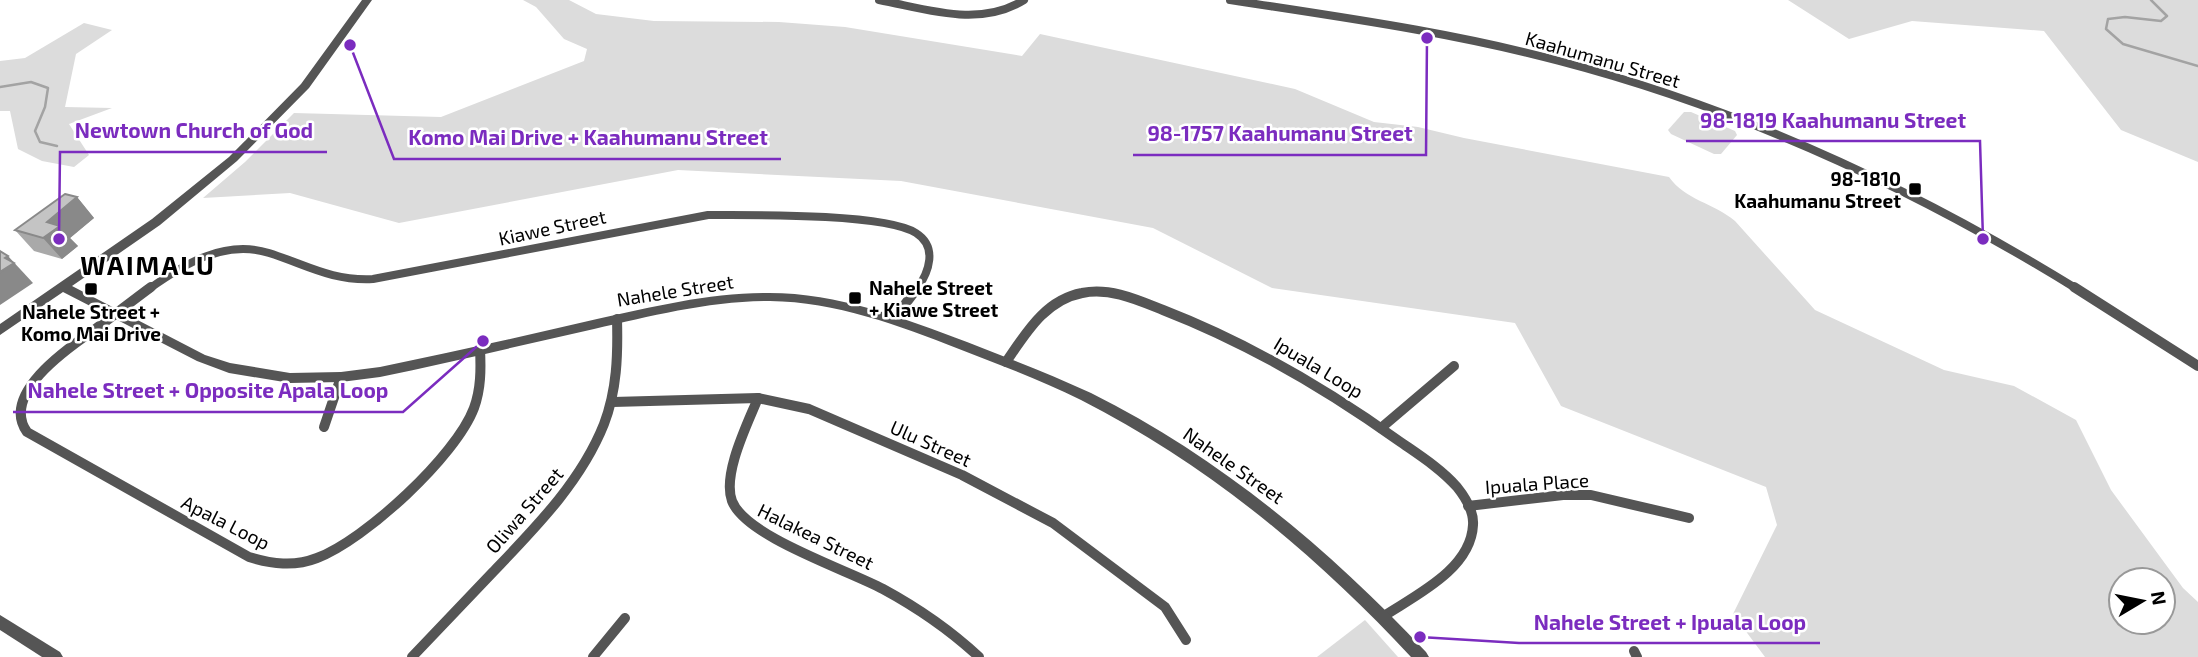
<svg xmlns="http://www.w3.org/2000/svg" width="2198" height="657" font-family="'Exo 2',sans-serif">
	<rect width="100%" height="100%" fill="#fff"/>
	<g fill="#dcdcdc" fill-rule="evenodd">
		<path d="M 523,0 L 569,0 L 596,14 L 654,21 L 779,22 L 845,27 L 1022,56 L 1040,34 L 1295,89 L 1374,122 L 1418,127 L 1464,138 L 1669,177 C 1685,200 1714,203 1735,221 L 1815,310 L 1944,370 L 2014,386 L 2076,420 L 2111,490 L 2183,588 L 2198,602 L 2198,657 L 1765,657 L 1733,614 L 1777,525 L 1766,487 L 1561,406 L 1515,323 L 1272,288 L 1153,228 L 901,181 L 678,170 L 399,223 L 290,193 L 203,198 L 245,162 L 294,113 L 441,117 L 584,61 L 587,49 L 564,39 L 536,7 ZM 2121,580 L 2163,580 L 2163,622 L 2121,622 Z"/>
		<polygon points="1788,0 2198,0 2198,162 2121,130 2044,31 1912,21 1849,39"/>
		<polygon points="84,23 112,30 76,54 65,107 112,108 69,124 89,155 74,167 42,161 18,149 10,111 0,111 0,61 25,58"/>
		<polygon points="1684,112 1691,112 1735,131 1737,135 1721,154 1714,154 1671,134 1668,130"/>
		<polygon points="1365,620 1398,657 1317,657"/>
	</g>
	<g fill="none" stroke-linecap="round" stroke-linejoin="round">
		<g stroke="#a3a3a3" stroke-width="2.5">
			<polyline points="2151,0 2167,16 2161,21 2125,17 2108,19 2106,29 2123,44 2198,66"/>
			<polyline points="0,87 31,82 48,88 45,107 35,131 40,142 57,146"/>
		</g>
		<g stroke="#555" stroke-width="8">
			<path d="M 879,0 C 927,9 979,28 1024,0"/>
			<path d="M 1230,0 C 1340,17 1451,32 1559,61 C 1743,109 1915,189 2077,289"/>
			<path d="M 149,289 C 184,264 225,239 269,253 C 307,265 331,281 373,279 L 708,215 C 750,215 885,213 916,233 C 938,247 929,272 917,289"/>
		</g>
		<g stroke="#555" stroke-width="10">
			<path d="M 151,287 C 132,301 113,316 94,330 C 68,348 0,394 27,432 L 249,557 C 272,564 294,567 317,558 C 365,540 456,456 474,408 C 481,389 481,369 480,349"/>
			<polyline points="2074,287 2198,366"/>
			<polyline points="894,319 918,287"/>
			<path d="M 1006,362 C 1026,333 1045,300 1082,293 C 1110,287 1138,300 1163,310 C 1248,343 1325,388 1399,441 C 1419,455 1440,468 1457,487 C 1465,497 1474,511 1473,525 C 1471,569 1416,595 1384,616"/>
			<path d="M 758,398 C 748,423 722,474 732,501 C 746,537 848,570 883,589 C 918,608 950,630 979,657"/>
			<polyline points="613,402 758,398 809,409 962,475 1053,523 1165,607 1186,640"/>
			<polyline points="324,427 341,377"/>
			<polyline points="1381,428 1454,366"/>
			<polyline points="1468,506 1563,495 1591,495 1689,518"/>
			<polyline points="1634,651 1637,657"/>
			<path d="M 412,657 C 439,629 466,600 493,572 C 535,528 581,482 604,424 C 617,390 618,355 617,319"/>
			<polyline points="593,657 625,618"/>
		</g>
		<g fill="#555" fill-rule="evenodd">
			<path d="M 362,0 L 372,0 L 309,88 L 237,161 L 160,225 L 72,286 L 205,355 L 230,363 L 290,373 L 341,372 L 380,367 C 452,352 525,336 597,319 C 653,307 711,292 769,293 C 838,293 903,318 967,342 C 1008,358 1050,374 1091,393 C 1219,457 1328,548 1426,652 L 1429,657 L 1411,657 C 1315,554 1207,464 1081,400 C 1041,380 1000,365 959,349 C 898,325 836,302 770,301 C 710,301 651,316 594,329 C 523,345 451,362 380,377 L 341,382 L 290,383 L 229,373 L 197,361 L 63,292 L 0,335 L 0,324 L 152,219 L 229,157 L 301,84 Z"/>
			<polygon points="0,615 60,652 63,657 42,657 0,630"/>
		</g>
	</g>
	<polygon fill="#a9a9a9" points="77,197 94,218 70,238 78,246 62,259 34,251 15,230"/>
	<g fill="#898989">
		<polygon points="77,197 94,218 70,238 78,246 62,259 43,238 47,222"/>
		<polygon points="8,256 33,283 0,305 0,272 5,258"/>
	</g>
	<g fill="#c4c4c4" stroke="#898989" stroke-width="2">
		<polygon points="65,194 77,197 47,222 60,226 43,238 15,230"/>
		<polygon points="0,251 8,256 5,258 14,263 0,272"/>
	</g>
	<g fill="#000" stroke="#fff" stroke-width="2.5">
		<rect x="1908" y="182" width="14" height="14" rx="3.5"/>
		<rect x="84" y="282" width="14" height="14" rx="3.5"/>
		<rect x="848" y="291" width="14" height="14" rx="3.5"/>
	</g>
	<g text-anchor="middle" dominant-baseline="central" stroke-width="5" stroke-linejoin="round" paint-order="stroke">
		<g font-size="19" fill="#000" stroke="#fff">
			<text transform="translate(1603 59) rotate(16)">Kaahumanu Street</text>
			<text transform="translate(552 227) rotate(-12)">Kiawe Street</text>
			<text transform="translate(675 290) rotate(-9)">Nahele Street</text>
			<text transform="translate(1319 367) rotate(31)">Ipuala Loop</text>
			<text transform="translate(931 443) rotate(24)">Ulu Street</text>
			<text transform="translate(1234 465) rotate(35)">Nahele Street</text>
			<text transform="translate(1537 483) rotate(-4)">Ipuala Place</text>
			<text transform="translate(524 510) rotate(-49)">Oliwa Street</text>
			<text transform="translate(226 522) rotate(27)">Apala Loop</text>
			<text transform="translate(816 536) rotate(26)">Halakea Street</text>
		</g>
		<g font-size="19" font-weight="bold" fill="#000" stroke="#fff" text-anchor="end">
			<text x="1901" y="178">98-1810<tspan x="1901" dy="22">Kaahumanu Street</tspan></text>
			<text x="869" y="287" text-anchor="start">Nahele Street<tspan x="869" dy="22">+ Kiawe Street</tspan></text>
			<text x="91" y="311" text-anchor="middle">Nahele Street +<tspan x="91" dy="22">Komo Mai Drive</tspan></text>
		</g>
		<g font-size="26" font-weight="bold" letter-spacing="2" fill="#000" stroke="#fff">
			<text x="148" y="264">WAIMALU</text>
		</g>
	</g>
	<path fill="none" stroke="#7b2cbf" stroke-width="2.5" d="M1983 239L1980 141H1686M59 239L60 152H327M1427 38L1426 155H1133M350 45L394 159H781M483 341L403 412H13M1420 637L1519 643H1820"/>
	<g fill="#7b2cbf" stroke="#fff" stroke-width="2.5">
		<circle cx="1983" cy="239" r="7"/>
		<circle cx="59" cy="239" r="7"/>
		<circle cx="1427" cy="38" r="7"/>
		<circle cx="350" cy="45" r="7"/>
		<circle cx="483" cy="341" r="7"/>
		<circle cx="1420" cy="637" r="7"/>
	</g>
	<g font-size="21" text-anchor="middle" font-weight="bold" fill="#7b2cbf" stroke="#fff" stroke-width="5" stroke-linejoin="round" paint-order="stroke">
		<text x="1833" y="128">98-1819 Kaahumanu Street</text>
		<text x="194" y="138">Newtown Church of God</text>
		<text x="1280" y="141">98-1757 Kaahumanu Street</text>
		<text x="588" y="145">Komo Mai Drive + Kaahumanu Street</text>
		<text x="208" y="398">Nahele Street + Opposite Apala Loop</text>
		<text x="1670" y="630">Nahele Street + Ipuala Loop</text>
	</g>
	<g transform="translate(2142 601) rotate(80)"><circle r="33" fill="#ffffff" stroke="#999999" stroke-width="2"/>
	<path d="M0-5L12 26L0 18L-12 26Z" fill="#000000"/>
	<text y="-10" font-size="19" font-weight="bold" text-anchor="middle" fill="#000000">N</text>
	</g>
</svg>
